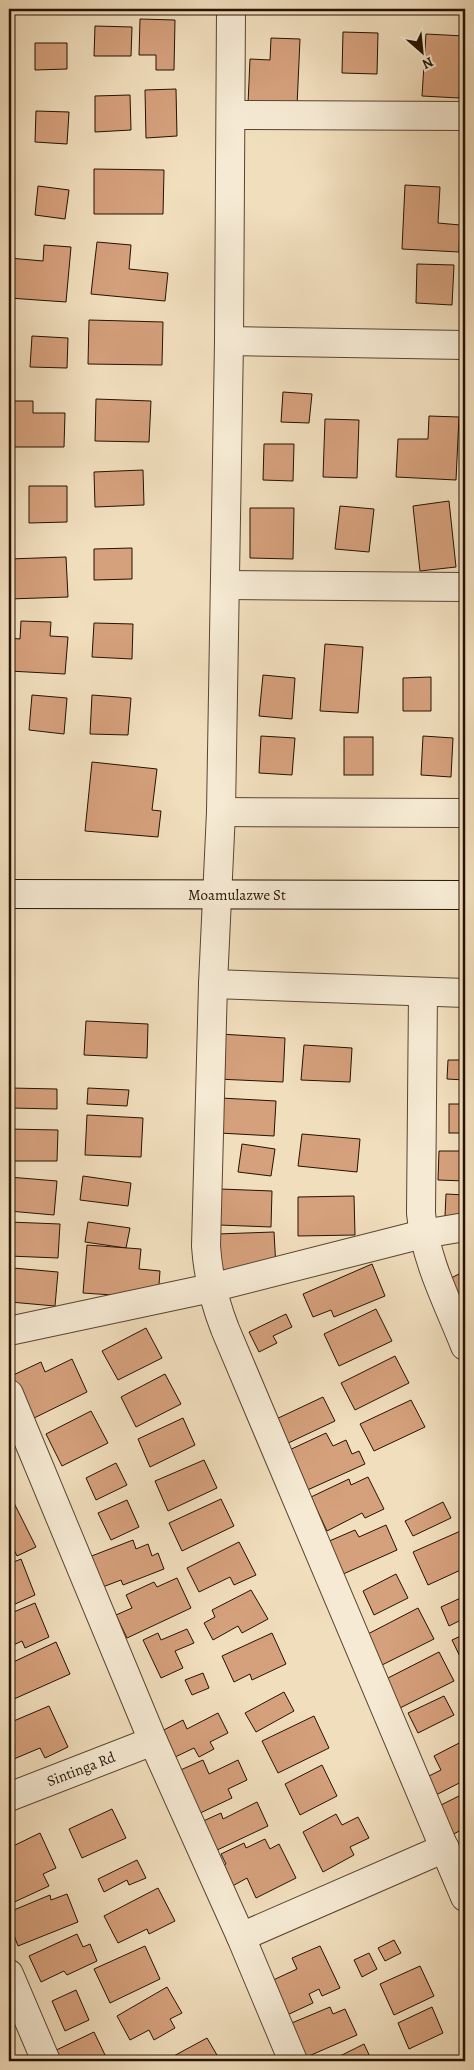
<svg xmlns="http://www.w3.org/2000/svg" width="474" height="2070" font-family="Alegreya,serif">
	<rect width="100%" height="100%" fill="#f1debd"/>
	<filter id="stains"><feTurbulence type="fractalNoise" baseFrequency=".004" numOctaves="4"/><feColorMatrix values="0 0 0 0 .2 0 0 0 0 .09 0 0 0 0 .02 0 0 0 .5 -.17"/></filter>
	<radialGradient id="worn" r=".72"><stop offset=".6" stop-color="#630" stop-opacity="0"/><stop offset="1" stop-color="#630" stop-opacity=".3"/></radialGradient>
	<g fill="#d5a07c" stroke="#261200">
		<polygon points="140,19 175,20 174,70 156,70 156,55 139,55"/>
		<polygon points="95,26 132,27 131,56 94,56"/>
		<polygon points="343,32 378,33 377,74 342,73"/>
		<polygon points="426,34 464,36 459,98 422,96"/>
		<polygon points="271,38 300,39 297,106 248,104 250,59 270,60"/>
		<polygon points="35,43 67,43 67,69 35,70"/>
		<polygon points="176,89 177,136 146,138 145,90"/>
		<polygon points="130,95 131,130 95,132 95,96"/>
		<polygon points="36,111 69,112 67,144 35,142"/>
		<polygon points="94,169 164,170 163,214 94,214"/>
		<polygon points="405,185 440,187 438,223 460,225 459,252 402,249"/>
		<polygon points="38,186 69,190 65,219 35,215"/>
		<polygon points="97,242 131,245 129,269 168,273 165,301 91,294"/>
		<polygon points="44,245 71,247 66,302 9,298 9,258 43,261"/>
		<polygon points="417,264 454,265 452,305 416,303"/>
		<polygon points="89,320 163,322 162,365 88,364"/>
		<polygon points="32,336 68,338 67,368 30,367"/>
		<polygon points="283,392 312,394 309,423 281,422"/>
		<polygon points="96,399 151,401 149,442 95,441"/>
		<polygon points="11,401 33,401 33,413 65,413 64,447 10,447"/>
		<polygon points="429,416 459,417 456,480 396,477 398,439 428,439"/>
		<polygon points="325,419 359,420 357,478 323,477"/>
		<polygon points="264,444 294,444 293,481 263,480"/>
		<polygon points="143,470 144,505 95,507 94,472"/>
		<polygon points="29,486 67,486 67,522 29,523"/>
		<polygon points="449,501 456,567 420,571 413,506"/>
		<polygon points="340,506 374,509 369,552 335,549"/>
		<polygon points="250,508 294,508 293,559 250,558"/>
		<polygon points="132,548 132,579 94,580 94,549"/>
		<polygon points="66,557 68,597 9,599 9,559"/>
		<polygon points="21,621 51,622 50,636 68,637 65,674 9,671 9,638 20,639"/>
		<polygon points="94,623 133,624 132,659 92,657"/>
		<polygon points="325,644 363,647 358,713 320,711"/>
		<polygon points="263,675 295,678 292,719 259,716"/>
		<polygon points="431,677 431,711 403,711 403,678"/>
		<polygon points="32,695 67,698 64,734 29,730"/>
		<polygon points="92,695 131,698 128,735 90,734"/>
		<polygon points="261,736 295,738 292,775 259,773"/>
		<polygon points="423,736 453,738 451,777 421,775"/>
		<rect x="344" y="737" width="29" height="38"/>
		<polygon points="92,762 157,769 152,810 161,811 158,837 85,831"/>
		<polygon points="86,1021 148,1024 147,1058 84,1055"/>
		<polygon points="220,1034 285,1038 283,1082 217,1079"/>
		<polygon points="304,1045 352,1048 350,1082 301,1080"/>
		<polygon points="448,1060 465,1060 465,1080 447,1079"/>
		<polygon points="11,1088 57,1089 57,1109 10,1108"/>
		<polygon points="88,1088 129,1090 127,1106 87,1104"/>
		<polygon points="221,1098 276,1101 274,1136 219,1133"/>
		<rect x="449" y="1104" width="16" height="29"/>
		<polygon points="87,1115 143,1118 141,1157 85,1155"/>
		<polygon points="9,1129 58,1130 57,1161 9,1161"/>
		<polygon points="302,1134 360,1139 357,1172 298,1166"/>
		<polygon points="242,1144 275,1149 271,1176 238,1172"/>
		<polygon points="439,1151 465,1151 465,1181 438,1180"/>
		<polygon points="83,1176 131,1183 128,1206 80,1200"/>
		<polygon points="9,1177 57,1181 54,1215 9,1211"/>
		<polygon points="220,1189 272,1191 271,1227 219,1225"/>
		<polygon points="446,1194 465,1195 465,1216 445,1216"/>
		<polygon points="354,1196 355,1235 298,1236 298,1197"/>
		<polygon points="9,1222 60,1224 58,1258 9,1256"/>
		<polygon points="88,1222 130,1228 126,1248 85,1242"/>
		<polygon points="274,1232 276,1268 218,1270 217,1234"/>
		<polygon points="87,1245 141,1249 139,1269 160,1271 158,1298 83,1293"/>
		<polygon points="372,1264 385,1296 334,1317 331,1310 313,1317 303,1294"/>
		<polygon points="13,1268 58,1272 55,1306 10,1302"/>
		<polygon points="465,1271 465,1314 443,1282"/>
		<polygon points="376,1309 392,1341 339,1366 324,1334"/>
		<polygon points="286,1314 292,1327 273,1336 277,1343 259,1352 249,1332"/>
		<polygon points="146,1328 162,1358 118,1380 102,1351"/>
		<polygon points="395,1356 409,1383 355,1410 341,1383"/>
		<polygon points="72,1359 87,1392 28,1421 9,1377 41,1362 45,1372"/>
		<polygon points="165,1374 181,1404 136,1427 121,1397"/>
		<polygon points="323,1397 335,1421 284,1445 272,1421"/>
		<polygon points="411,1400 425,1427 374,1451 360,1424"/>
		<polygon points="91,1411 108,1443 62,1466 46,1434"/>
		<polygon points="183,1418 195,1445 150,1467 138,1439"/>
		<polygon points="326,1433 333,1446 346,1440 352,1454 359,1451 365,1464 303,1492 285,1452"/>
		<polygon points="204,1460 217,1488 168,1511 155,1481"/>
		<polygon points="116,1463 127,1485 96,1500 86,1478"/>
		<polygon points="368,1477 384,1509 365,1518 362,1513 327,1531 311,1497 349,1479 351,1485"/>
		<polygon points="221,1499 234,1526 182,1551 169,1523"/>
		<polygon points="127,1500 139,1527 111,1540 98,1513"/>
		<polygon points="443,1502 451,1518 413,1536 405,1521"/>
		<polygon points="14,1503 36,1547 17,1556 12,1546 9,1547 9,1505"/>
		<polygon points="386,1525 397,1550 341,1575 327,1542 355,1530 359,1537"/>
		<polygon points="465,1529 465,1568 428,1585 413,1552"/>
		<polygon points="133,1540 136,1549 148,1544 152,1556 158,1553 164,1569 123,1585 121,1580 100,1588 89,1557"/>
		<polygon points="239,1542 256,1575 234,1585 230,1577 199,1592 187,1568"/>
		<polygon points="21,1559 35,1595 13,1605 10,1599 9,1600 9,1564"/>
		<polygon points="396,1574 408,1598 374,1615 363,1591"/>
		<polygon points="177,1578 191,1608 127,1638 116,1615 132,1608 126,1595 154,1582 157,1587"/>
		<polygon points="251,1590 268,1619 242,1633 238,1626 213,1640 204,1623 215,1617 212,1610"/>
		<polygon points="465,1596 465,1618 449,1626 441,1607"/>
		<polygon points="35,1603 49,1637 25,1648 22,1641 9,1647 9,1614"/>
		<polygon points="418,1608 434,1639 380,1666 364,1636"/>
		<polygon points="187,1629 194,1643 175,1651 183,1668 161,1678 143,1640 158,1633 161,1640"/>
		<polygon points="272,1633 286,1664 252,1680 250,1674 234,1682 222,1656"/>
		<polygon points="465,1634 465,1667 452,1640"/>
		<polygon points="56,1642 70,1674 14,1699 9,1688 9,1664"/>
		<polygon points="439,1652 454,1681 400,1708 386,1679"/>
		<polygon points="203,1673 209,1688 192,1695 185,1680"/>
		<polygon points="284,1692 294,1711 256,1732 245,1713"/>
		<polygon points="444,1696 454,1715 418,1733 408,1713"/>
		<polygon points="49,1706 68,1747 45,1758 40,1748 9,1761 9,1723"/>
		<polygon points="218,1713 228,1733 210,1742 214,1749 199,1757 194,1748 173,1758 160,1732 183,1720 187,1729"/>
		<polygon points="314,1716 329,1748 278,1773 262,1741"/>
		<polygon points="465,1740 465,1780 436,1795 427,1777 441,1770 434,1756"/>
		<polygon points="203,1760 209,1774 238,1760 247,1780 228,1789 232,1798 196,1815 176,1772"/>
		<polygon points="322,1765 337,1796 300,1815 285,1784"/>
		<polygon points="465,1793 465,1828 448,1837 435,1808"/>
		<polygon points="257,1802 268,1826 213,1852 199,1823 221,1813 223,1819"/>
		<polygon points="112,1809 126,1838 82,1858 69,1829"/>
		<polygon points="336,1814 342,1825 358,1817 369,1838 350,1847 354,1855 323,1872 303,1832"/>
		<polygon points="40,1833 56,1868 43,1874 49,1886 10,1904 9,1901 9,1848"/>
		<polygon points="265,1839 270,1849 279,1844 296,1878 256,1898 247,1878 227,1889 217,1869 226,1864 221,1854 244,1843 246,1848"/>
		<polygon points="137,1860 146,1878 129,1885 127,1880 104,1892 98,1879"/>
		<polygon points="158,1888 175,1921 149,1934 147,1929 118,1943 104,1916"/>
		<polygon points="67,1894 78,1922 18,1946 9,1922 9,1912 50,1895 51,1900"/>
		<polygon points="77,1934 83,1947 90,1944 97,1961 67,1975 64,1971 41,1982 29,1956"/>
		<polygon points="394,1940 401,1953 385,1961 378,1948"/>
		<polygon points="145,1946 160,1979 110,2003 94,1969"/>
		<polygon points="320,1946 340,1988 322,1996 319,1989 309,1994 313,2003 287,2015 271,1981 297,1969 292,1958"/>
		<polygon points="369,1953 377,1969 362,1977 354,1960"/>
		<polygon points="420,1966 434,1996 394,2015 380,1984"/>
		<polygon points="167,1987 182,2013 170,2019 175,2028 154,2040 149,2030 130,2040 117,2016"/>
		<polygon points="76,1990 89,2020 65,2031 52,2001"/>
		<polygon points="330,2007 333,2014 345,2009 357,2035 302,2059 287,2025"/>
		<polygon points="432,2007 443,2033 409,2049 398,2023"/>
		<polygon points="94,2032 106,2057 98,2061 52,2061 48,2054"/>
		<polygon points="207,2038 217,2055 206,2061 171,2061 170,2058"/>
		<polygon points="364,2044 372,2061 330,2061"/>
	</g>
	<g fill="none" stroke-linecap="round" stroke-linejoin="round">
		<defs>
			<g id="street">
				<path d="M 231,9 L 229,341 L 221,812 L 213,984 L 206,1246 C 208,1276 214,1301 225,1329 L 465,1897"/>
				<polyline points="231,115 465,116"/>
				<polyline points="229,341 465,345"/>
				<polyline points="226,585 465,587"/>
				<polyline points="221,812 465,813"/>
				<polyline points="213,984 465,993"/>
				<path d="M 423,992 L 421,1213 C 425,1260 448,1303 465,1346"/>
				<polyline points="9,1331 211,1288 423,1234 465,1227"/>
				<polyline points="9,1394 153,1741 241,1937 293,2061"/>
				<polyline points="9,1797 153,1741"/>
				<polyline points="241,1937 445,1848"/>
				<polyline points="9,1974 46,2061"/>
			</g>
			<polyline id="secondary" points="9,894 465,895"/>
		</defs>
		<use href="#street" stroke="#59452f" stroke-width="30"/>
		<use href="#secondary" stroke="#261200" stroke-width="30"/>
		<use href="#street" stroke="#f6ead4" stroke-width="28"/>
		<use href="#secondary" stroke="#f6ead4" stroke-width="28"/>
	</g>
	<g text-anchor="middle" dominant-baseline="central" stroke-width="4.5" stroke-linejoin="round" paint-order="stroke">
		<g font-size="15" fill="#261200" stroke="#f6ead4">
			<text x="237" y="895">Moamulazwe St</text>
			<text transform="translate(81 1769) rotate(-21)">Sintinga Rd</text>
		</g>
	</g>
	<rect width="474" height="2070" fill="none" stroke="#f1debd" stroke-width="30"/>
	<rect x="10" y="10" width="454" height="2050" fill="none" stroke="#261200" stroke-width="2.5"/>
	<rect x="15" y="15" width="444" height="2040" fill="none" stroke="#261200"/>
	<g transform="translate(422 52) rotate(153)" stroke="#f6ead4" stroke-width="4" paint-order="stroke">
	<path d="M0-4L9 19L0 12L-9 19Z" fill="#261200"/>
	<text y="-8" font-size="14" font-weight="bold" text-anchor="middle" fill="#261200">N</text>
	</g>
	<rect width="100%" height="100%" filter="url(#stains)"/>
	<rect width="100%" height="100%" fill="url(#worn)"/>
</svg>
